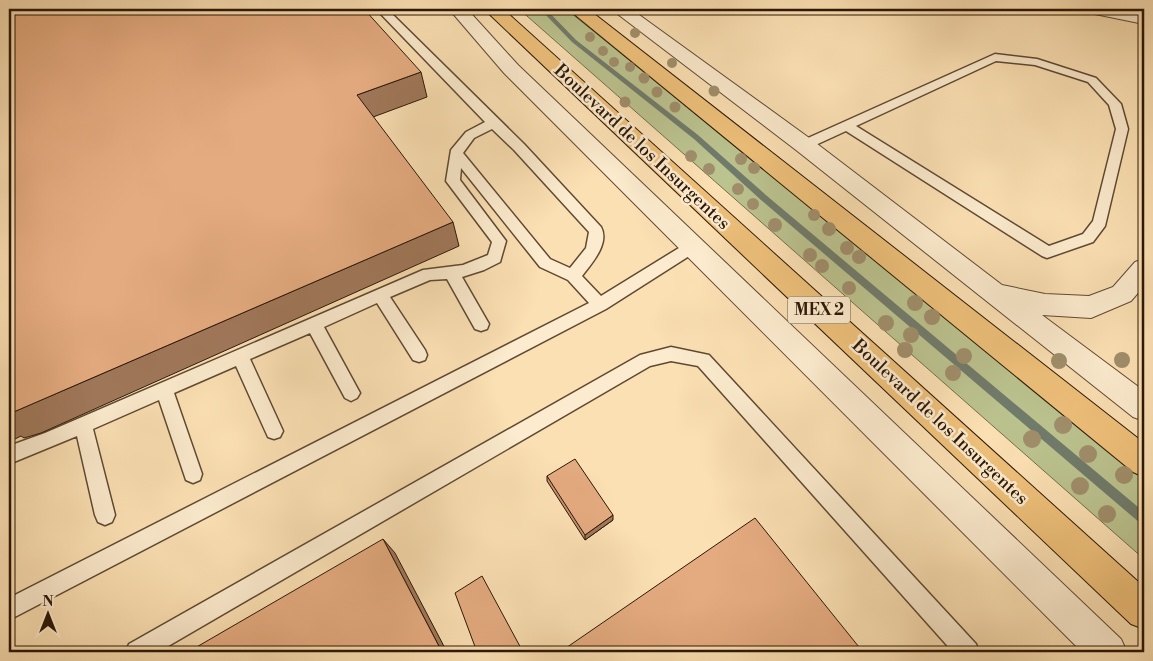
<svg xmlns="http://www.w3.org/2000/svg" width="1153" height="661" font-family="'Libre Bodoni',serif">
	<rect width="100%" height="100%" fill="#fbe0b3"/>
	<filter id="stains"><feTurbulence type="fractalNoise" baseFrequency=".004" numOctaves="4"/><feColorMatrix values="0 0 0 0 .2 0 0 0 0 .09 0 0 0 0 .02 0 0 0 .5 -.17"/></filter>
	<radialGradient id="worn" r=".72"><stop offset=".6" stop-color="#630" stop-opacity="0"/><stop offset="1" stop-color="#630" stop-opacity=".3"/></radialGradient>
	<polygon fill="#bbc38f" stroke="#736d4b" points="519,9 566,9 1144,477 1144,559"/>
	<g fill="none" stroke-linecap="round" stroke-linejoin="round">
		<polygon fill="#717b6b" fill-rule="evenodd" points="540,9 546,9 576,40 698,135 767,196 1144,512 1144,524 1140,523 761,200 694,139 572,42"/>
		<defs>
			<g id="service">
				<path d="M 376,9 L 387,9 L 524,144 L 601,227 C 610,244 591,264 582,276 L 601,296 L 687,243 L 692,242 L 697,243 L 699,247 L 697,251 L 606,309 L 9,620 L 9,598 L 589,303 L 568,280 L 540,267 L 461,168 L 460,180 L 506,241 L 500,262 L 484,270 L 462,277 L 489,324 L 487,329 L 481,331 L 475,329 L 447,279 L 430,280 L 390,297 L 425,350 L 427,355 L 425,360 L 419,362 L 413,360 L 377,303 L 324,327 L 360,393 L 357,398 L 351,401 L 345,398 L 310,333 L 250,359 L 283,431 L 280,437 L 274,439 L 268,437 L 236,366 L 174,393 L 202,474 L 200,480 L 193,483 L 186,480 L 184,474 L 159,400 L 93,429 L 115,515 L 112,522 L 105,525 L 98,522 L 95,515 L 77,436 L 9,464 L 9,446 L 45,433 L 423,270 L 463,265 L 488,255 L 492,242 L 446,181 L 451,150 L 466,132 L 485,122 ZM 492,129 L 514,150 L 589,232 L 586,248 L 570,268 L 550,259 L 463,153 L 474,138 Z"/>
				<path d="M 995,54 L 1037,59 L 1096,78 L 1121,104 L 1128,129 L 1105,226 L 1093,242 L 1047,258 L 1042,256 L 846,131 L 809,148 L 799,148 L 798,145 L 799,142 ZM 996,61 L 1035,65 L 1088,82 L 1109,105 L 1116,129 L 1093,221 L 1083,234 L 1049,246 L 856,126 Z"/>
				<polygon points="671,347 709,355 976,644 979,652 953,652 698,366 671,361 650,366 158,652 126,652 129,644 640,355"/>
			</g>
			<g id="tertiary">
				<polygon points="449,9 467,9 518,65 1121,639 1127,652 1082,652 504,73"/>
				<polygon points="611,9 631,9 812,140 1002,285 1045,294 1089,296 1113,287 1135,262 1144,259 1144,286 1131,301 1091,318 1042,315 1144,391 1144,421 1133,417 796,150"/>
				<polygon points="1087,9 1120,9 1144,14 1144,24 1090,13"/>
			</g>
			<g id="trunk">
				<polygon points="484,9 503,9 1144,587 1144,629 1131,624"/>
				<polygon points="568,9 588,9 1144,443 1144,477 1133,472"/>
			</g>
		</defs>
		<use href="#service" stroke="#5f4932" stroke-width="3"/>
		<use href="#tertiary" stroke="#5f4932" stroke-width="2"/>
		<use href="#trunk" stroke="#2b1707" stroke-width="2"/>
		<use href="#service" fill="#fcebce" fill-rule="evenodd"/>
		<use href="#tertiary" fill="#fcebce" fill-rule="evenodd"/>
		<use href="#trunk" fill="#eec07a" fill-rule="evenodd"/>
	</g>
	<g fill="#a08e6b">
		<circle cx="635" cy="33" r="5"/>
		<circle cx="590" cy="37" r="5"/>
		<circle cx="603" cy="51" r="5"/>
		<circle cx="614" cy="62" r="5"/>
		<circle cx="672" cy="63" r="5"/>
		<circle cx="630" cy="67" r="5"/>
		<circle cx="644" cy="78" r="5.5"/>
		<circle cx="714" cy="91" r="5.5"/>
		<circle cx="657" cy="92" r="5.5"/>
		<circle cx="625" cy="102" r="5.5"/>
		<circle cx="675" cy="107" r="5.5"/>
		<circle cx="691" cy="156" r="6"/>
		<circle cx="741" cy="159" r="6"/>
		<circle cx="754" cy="168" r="6"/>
		<circle cx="709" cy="169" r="6"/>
		<circle cx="738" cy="189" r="6"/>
		<circle cx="753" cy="204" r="6"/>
		<circle cx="814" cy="215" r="6"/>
		<circle cx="775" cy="225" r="7"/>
		<circle cx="829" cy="229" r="7"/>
		<circle cx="847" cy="248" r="7"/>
		<circle cx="810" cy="255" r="7"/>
		<circle cx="859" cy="257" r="7"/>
		<circle cx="822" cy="266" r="7"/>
		<circle cx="849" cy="288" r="7"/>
		<circle cx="915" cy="303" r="8"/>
		<circle cx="932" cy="317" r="8"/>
		<circle cx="886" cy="323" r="8"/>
		<circle cx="911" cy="335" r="8"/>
		<circle cx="905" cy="350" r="8"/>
		<circle cx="964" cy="356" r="8"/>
		<circle cx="1122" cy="360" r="8"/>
		<circle cx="1059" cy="361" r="8"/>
		<circle cx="953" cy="373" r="8"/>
		<circle cx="1063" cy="425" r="9"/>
		<circle cx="1032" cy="439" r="9"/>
		<circle cx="1088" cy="454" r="9"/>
		<circle cx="1124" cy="475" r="9"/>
		<circle cx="1080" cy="486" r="9"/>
		<circle cx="1107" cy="514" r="9"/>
	</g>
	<polygon fill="#c5936e" stroke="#2b1707" points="547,476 613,520 585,540 547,481"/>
	<g fill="#a0785a" stroke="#2b1707">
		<polygon points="421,72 427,97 365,120 357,95"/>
		<polygon points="453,222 459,246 41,433 24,438 21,436 9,442 9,414"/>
		<polygon points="613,515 613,520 585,540 585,535"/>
		<polygon points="383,539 395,553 447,652 442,652"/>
	</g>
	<g fill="#e5ab80" stroke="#2b1707">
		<polygon points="9,9 364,9 421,72 357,95 453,222 9,414"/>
		<polygon points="575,459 613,515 585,535 547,476"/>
		<polygon points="755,518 863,652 560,652"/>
		<polygon points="383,539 442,652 188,652"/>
		<polygon points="482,576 523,652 477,652 455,593"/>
	</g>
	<g text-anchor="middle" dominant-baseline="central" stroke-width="5" stroke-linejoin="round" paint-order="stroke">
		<rect fill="#fcebce" stroke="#6a5743" stroke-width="1" x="788" y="296.5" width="62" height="27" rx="4"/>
		<g font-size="16" font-weight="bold" fill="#2b1707">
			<text x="819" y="310">MEX 2</text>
		</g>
		<g font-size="18" fill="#2b1707" stroke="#fcebce">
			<text transform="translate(642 147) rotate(43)">Boulevard de los Insurgentes</text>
			<text transform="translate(940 422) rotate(43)">Boulevard de los Insurgentes</text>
		</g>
	</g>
	<rect width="1153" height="661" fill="none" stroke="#fbe0b3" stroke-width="30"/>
	<rect x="10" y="10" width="1133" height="641" fill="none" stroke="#2b1707" stroke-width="2.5"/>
	<rect x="15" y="15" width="1123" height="631" fill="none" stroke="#2b1707"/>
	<g transform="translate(48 614)" stroke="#fcebce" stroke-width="4" paint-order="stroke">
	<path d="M0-4L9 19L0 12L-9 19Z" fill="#2b1707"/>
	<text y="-8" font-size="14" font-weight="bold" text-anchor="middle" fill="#2b1707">N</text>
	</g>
	<rect width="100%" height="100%" filter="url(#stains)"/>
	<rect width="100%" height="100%" fill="url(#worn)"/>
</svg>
